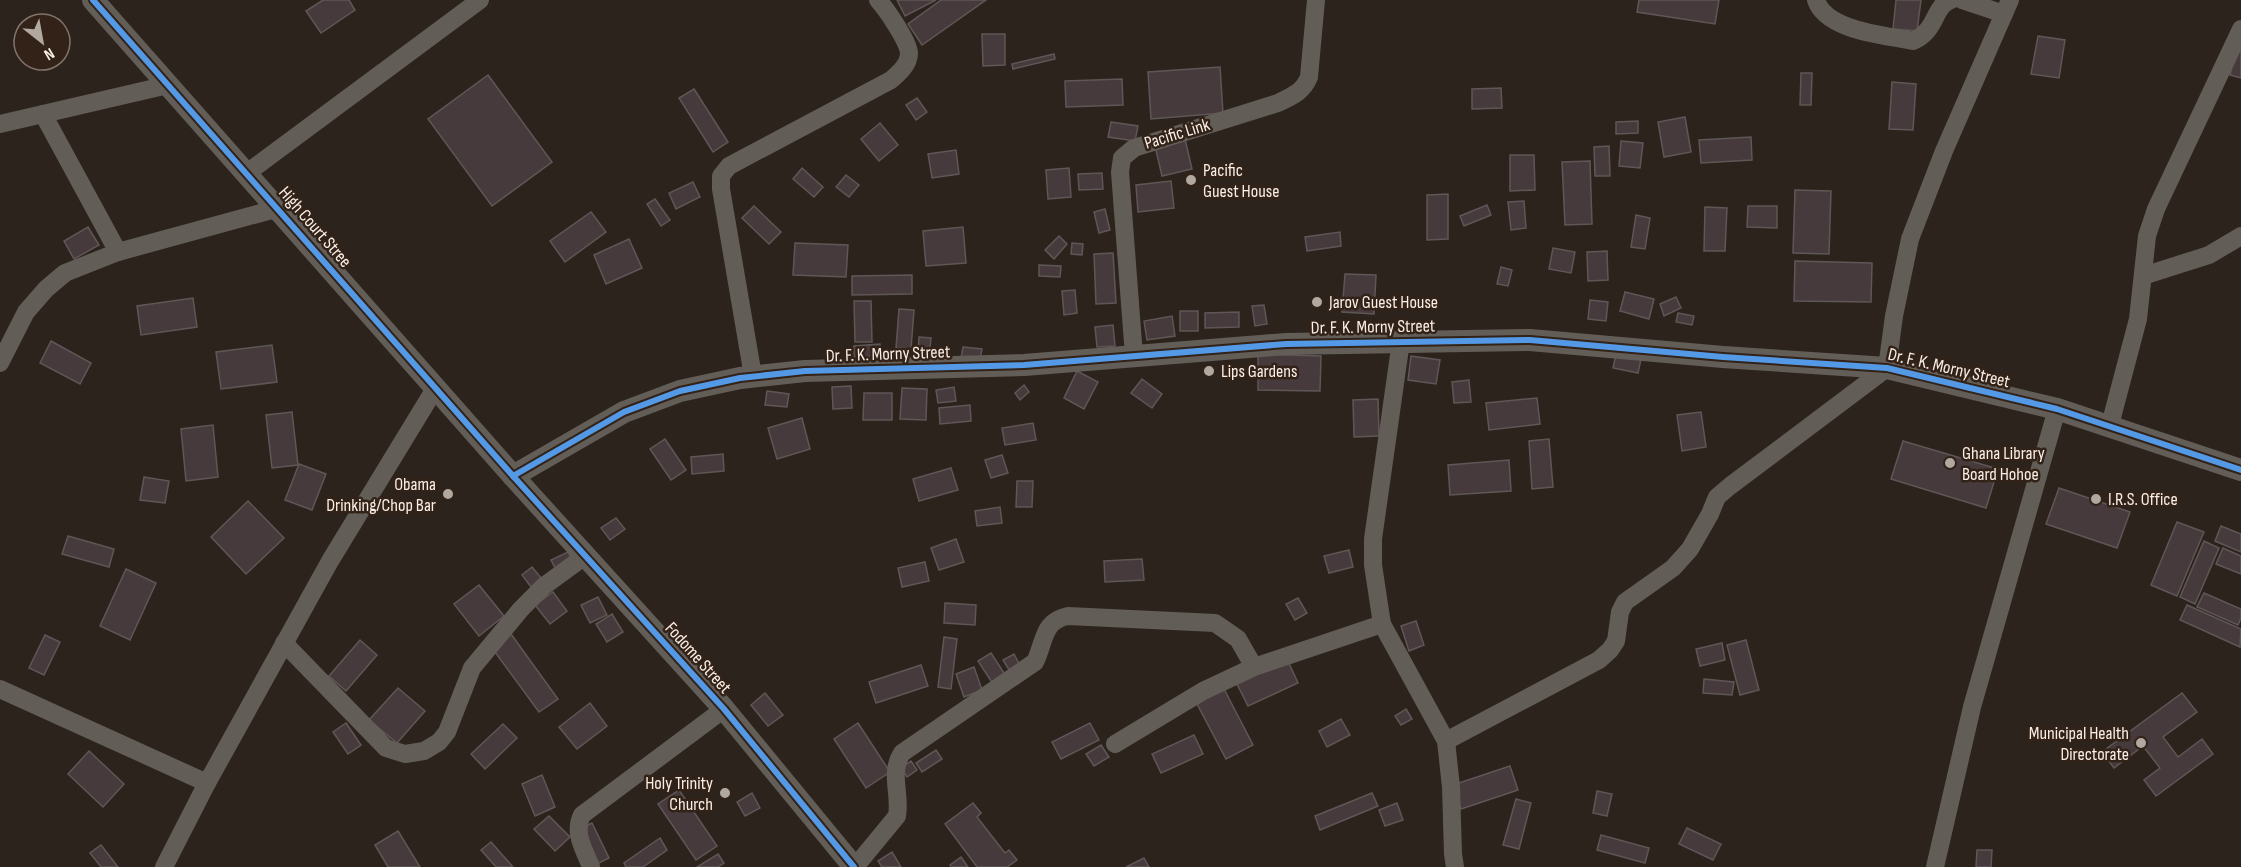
<svg xmlns="http://www.w3.org/2000/svg" width="2241" height="867" font-family="'Sofia Sans Condensed',sans-serif">
	<rect width="100%" height="100%" fill="#2c231d"/>
	<g fill="#473a3d" stroke="#5f5756" stroke-width="1.5">
		<polygon points="323,0 349,0 355,10 321,33 306,11"/>
		<polygon points="897,0 936,0 905,16"/>
		<polygon points="941,0 986,0 922,45 908,24"/>
		<polygon points="1639,0 1719,0 1715,24 1637,12"/>
		<polygon points="1896,0 1921,0 1917,31 1893,29"/>
		<polygon points="982,34 1005,34 1005,65 983,66"/>
		<polygon points="2038,36 2065,40 2059,78 2031,74"/>
		<polygon points="2237,46 2241,47 2241,78 2230,75"/>
		<polygon points="1054,54 1055,59 1013,69 1012,64"/>
		<polygon points="1220,67 1223,113 1151,119 1148,72"/>
		<polygon points="1801,73 1812,73 1811,105 1800,105"/>
		<polygon points="488,75 552,162 492,206 428,119"/>
		<polygon points="1122,79 1123,105 1066,107 1065,81"/>
		<polygon points="1892,82 1916,84 1913,130 1889,129"/>
		<polygon points="1501,88 1502,108 1472,109 1472,89"/>
		<polygon points="694,89 728,142 713,152 679,98"/>
		<polygon points="917,98 927,112 916,120 906,105"/>
		<polygon points="1685,117 1691,152 1664,157 1658,122"/>
		<polygon points="1638,121 1638,133 1616,134 1616,122"/>
		<polygon points="1111,122 1138,126 1135,141 1108,137"/>
		<polygon points="880,123 898,145 879,161 861,139"/>
		<polygon points="1751,137 1752,160 1701,163 1699,140"/>
		<polygon points="1185,139 1192,169 1162,176 1155,146"/>
		<polygon points="1621,141 1643,143 1640,168 1619,166"/>
		<polygon points="1609,146 1610,176 1595,176 1594,147"/>
		<polygon points="956,150 959,174 932,178 928,154"/>
		<polygon points="1510,155 1534,155 1535,190 1510,191"/>
		<polygon points="1590,161 1592,224 1565,225 1562,162"/>
		<polygon points="802,168 823,187 814,197 793,179"/>
		<polygon points="1069,168 1071,197 1048,199 1046,170"/>
		<polygon points="1102,173 1103,189 1079,190 1078,174"/>
		<polygon points="846,175 859,185 849,197 836,187"/>
		<polygon points="1171,181 1174,208 1138,212 1136,185"/>
		<polygon points="693,182 700,197 676,209 669,193"/>
		<polygon points="1795,190 1831,191 1829,254 1793,253"/>
		<polygon points="1448,194 1448,239 1427,240 1427,195"/>
		<polygon points="655,199 670,220 661,226 647,204"/>
		<polygon points="1524,201 1526,228 1511,230 1508,202"/>
		<polygon points="1487,205 1491,215 1464,226 1460,216"/>
		<polygon points="754,206 781,232 769,244 742,218"/>
		<polygon points="1748,206 1777,206 1777,228 1747,227"/>
		<polygon points="1705,207 1727,208 1725,251 1704,251"/>
		<polygon points="1105,209 1110,230 1099,233 1094,212"/>
		<polygon points="591,212 606,232 565,262 550,241"/>
		<polygon points="1636,215 1650,218 1645,249 1631,247"/>
		<polygon points="88,227 99,245 74,259 64,241"/>
		<polygon points="963,227 966,263 926,266 923,231"/>
		<polygon points="1340,232 1341,246 1307,251 1305,237"/>
		<polygon points="1059,236 1067,244 1054,259 1045,250"/>
		<polygon points="629,239 642,268 606,284 594,255"/>
		<polygon points="795,243 848,245 846,277 793,275"/>
		<polygon points="1072,243 1083,244 1082,255 1071,254"/>
		<polygon points="1553,248 1575,252 1571,273 1549,269"/>
		<polygon points="1607,251 1608,280 1588,281 1587,252"/>
		<polygon points="1113,253 1116,303 1096,304 1094,254"/>
		<polygon points="1795,261 1872,263 1871,302 1794,301"/>
		<polygon points="1039,265 1061,266 1060,277 1039,276"/>
		<polygon points="1501,267 1512,270 1508,286 1497,284"/>
		<polygon points="1345,274 1376,275 1374,314 1342,312"/>
		<polygon points="912,275 912,294 852,295 852,276"/>
		<polygon points="1075,290 1077,313 1064,315 1062,291"/>
		<polygon points="1625,292 1654,299 1649,319 1620,311"/>
		<polygon points="1676,297 1681,308 1664,316 1660,304"/>
		<polygon points="193,298 197,327 141,335 137,306"/>
		<polygon points="1590,300 1608,302 1606,321 1588,319"/>
		<polygon points="854,301 871,301 872,342 855,342"/>
		<polygon points="1264,305 1267,324 1255,326 1252,306"/>
		<polygon points="899,309 914,310 911,349 896,348"/>
		<rect x="1180" y="311" width="18" height="20"/>
		<polygon points="1239,312 1239,327 1205,328 1205,313"/>
		<polygon points="1678,313 1694,316 1692,325 1676,322"/>
		<polygon points="1172,316 1175,336 1147,340 1144,321"/>
		<polygon points="1113,325 1115,346 1097,347 1095,327"/>
		<polygon points="919,337 931,338 929,357 918,356"/>
		<polygon points="51,341 91,363 80,384 40,363"/>
		<polygon points="880,344 881,356 854,357 854,346"/>
		<polygon points="272,345 277,382 221,389 216,352"/>
		<polygon points="963,347 982,349 980,360 961,358"/>
		<polygon points="1258,354 1321,356 1320,391 1258,390"/>
		<polygon points="1616,354 1641,359 1638,373 1613,368"/>
		<polygon points="1411,356 1440,360 1436,384 1408,380"/>
		<polygon points="1077,371 1098,382 1084,409 1064,398"/>
		<polygon points="1142,379 1162,394 1152,408 1131,393"/>
		<polygon points="1469,380 1471,402 1454,403 1452,382"/>
		<polygon points="1024,385 1029,392 1020,400 1015,393"/>
		<polygon points="851,386 852,408 833,409 832,387"/>
		<polygon points="954,387 956,401 938,403 936,390"/>
		<polygon points="902,388 927,389 926,420 900,419"/>
		<polygon points="767,391 789,394 787,407 765,405"/>
		<polygon points="864,393 892,393 892,420 863,420"/>
		<polygon points="1537,398 1540,424 1489,430 1486,403"/>
		<polygon points="1378,399 1379,436 1354,437 1353,400"/>
		<polygon points="970,405 971,421 940,424 939,408"/>
		<polygon points="292,412 298,465 272,468 266,415"/>
		<polygon points="1701,412 1706,447 1682,451 1677,415"/>
		<polygon points="802,418 810,449 777,459 768,428"/>
		<polygon points="1033,423 1036,440 1005,445 1002,428"/>
		<polygon points="213,425 218,477 186,481 181,429"/>
		<polygon points="665,439 686,470 671,480 650,449"/>
		<polygon points="1549,439 1553,487 1532,489 1529,441"/>
		<polygon points="1903,441 1998,469 1986,508 1891,479"/>
		<polygon points="723,454 724,471 692,474 691,457"/>
		<polygon points="1002,455 1008,473 991,478 985,460"/>
		<polygon points="1509,460 1511,491 1450,495 1448,465"/>
		<polygon points="299,464 326,474 312,510 285,500"/>
		<polygon points="951,468 958,490 919,501 913,479"/>
		<polygon points="144,477 169,481 165,503 140,500"/>
		<polygon points="1017,481 1033,481 1032,507 1016,507"/>
		<polygon points="2059,488 2130,512 2117,548 2046,524"/>
		<polygon points="248,501 284,538 246,574 211,537"/>
		<polygon points="1000,507 1002,523 977,526 975,511"/>
		<polygon points="616,518 625,529 610,540 601,528"/>
		<polygon points="2177,522 2204,532 2177,596 2151,585"/>
		<polygon points="2221,526 2241,534 2241,552 2215,541"/>
		<polygon points="68,536 114,549 109,567 62,554"/>
		<polygon points="956,539 964,562 939,570 931,548"/>
		<polygon points="2204,541 2219,548 2195,604 2180,597"/>
		<polygon points="2223,548 2241,556 2241,574 2216,564"/>
		<polygon points="1349,550 1353,567 1329,573 1324,556"/>
		<polygon points="568,552 572,560 555,568 551,560"/>
		<polygon points="1142,559 1144,580 1105,582 1104,561"/>
		<polygon points="925,562 929,581 902,587 898,568"/>
		<polygon points="532,567 541,578 531,587 522,575"/>
		<polygon points="126,569 156,583 130,640 100,626"/>
		<polygon points="479,585 504,616 479,636 454,604"/>
		<polygon points="553,592 567,611 550,624 535,605"/>
		<polygon points="2204,593 2241,609 2241,618 2238,625 2197,607"/>
		<polygon points="598,597 607,615 590,623 581,605"/>
		<polygon points="1298,598 1307,613 1295,620 1286,604"/>
		<polygon points="945,603 976,605 975,625 944,623"/>
		<polygon points="2187,605 2241,629 2240,647 2180,620"/>
		<polygon points="612,614 623,632 607,642 596,624"/>
		<polygon points="1416,621 1424,645 1409,651 1401,626"/>
		<polygon points="511,634 558,699 539,712 492,648"/>
		<polygon points="45,635 60,642 44,675 29,668"/>
		<polygon points="944,637 957,639 951,689 938,687"/>
		<polygon points="360,640 377,655 346,691 329,676"/>
		<polygon points="1746,640 1759,690 1740,695 1727,645"/>
		<polygon points="1722,643 1725,660 1700,666 1696,649"/>
		<polygon points="991,653 1006,676 993,684 978,661"/>
		<polygon points="1014,654 1021,667 1011,673 1003,660"/>
		<polygon points="1287,659 1298,683 1248,706 1236,682"/>
		<polygon points="921,665 928,686 876,703 869,682"/>
		<polygon points="974,667 982,690 964,697 956,674"/>
		<polygon points="1704,679 1734,682 1732,695 1703,693"/>
		<polygon points="1223,687 1253,745 1226,759 1196,702"/>
		<polygon points="398,688 425,711 397,743 369,720"/>
		<polygon points="765,693 783,715 768,726 751,705"/>
		<polygon points="2182,693 2197,712 2163,737 2178,757 2202,739 2213,754 2156,796 2144,780 2160,768 2143,746 2114,768 2102,752"/>
		<polygon points="590,703 607,726 577,749 559,727"/>
		<polygon points="1406,709 1412,719 1401,725 1395,716"/>
		<polygon points="1341,719 1350,735 1327,747 1319,731"/>
		<polygon points="346,723 361,745 348,754 333,732"/>
		<polygon points="858,723 890,772 866,788 834,739"/>
		<polygon points="1090,723 1099,740 1061,759 1052,742"/>
		<polygon points="503,724 517,738 485,769 471,754"/>
		<polygon points="1194,735 1203,754 1161,773 1152,754"/>
		<polygon points="1101,745 1109,757 1094,766 1086,754"/>
		<polygon points="936,750 942,759 922,772 916,763"/>
		<polygon points="89,751 124,784 103,807 68,774"/>
		<polygon points="911,761 917,770 907,777 901,768"/>
		<polygon points="1510,766 1518,790 1461,809 1453,785"/>
		<polygon points="542,775 555,807 535,816 522,784"/>
		<polygon points="679,790 717,846 696,860 658,804"/>
		<polygon points="1597,791 1612,794 1607,816 1593,813"/>
		<polygon points="752,793 760,808 745,816 737,802"/>
		<polygon points="1372,793 1378,806 1320,830 1315,816"/>
		<polygon points="1516,799 1531,803 1519,849 1503,845"/>
		<polygon points="973,803 981,813 977,817 1005,853 1009,850 1017,860 1007,867 977,867 945,824"/>
		<polygon points="1397,803 1403,820 1385,826 1379,810"/>
		<polygon points="549,816 570,837 555,851 534,829"/>
		<polygon points="592,823 609,858 597,864 579,829"/>
		<polygon points="1687,828 1721,844 1713,860 1679,844"/>
		<polygon points="398,831 420,867 388,867 375,845"/>
		<polygon points="1601,835 1649,848 1645,863 1597,850"/>
		<polygon points="660,838 667,850 643,867 626,867 624,863"/>
		<polygon points="491,842 513,867 496,867 481,850"/>
		<polygon points="101,845 118,867 101,867 90,853"/>
		<polygon points="1977,850 1992,850 1991,867 1976,867"/>
		<polygon points="892,852 901,867 882,867 878,861"/>
		<polygon points="718,854 724,863 718,867 697,867"/>
		<polygon points="961,857 968,867 951,867 950,865"/>
		<polygon points="1144,858 1149,867 1126,867"/>
	</g>
	<g fill="none" stroke-linecap="round" stroke-linejoin="round">
		<g stroke="#635d58" stroke-width="18">
			<path d="M 1816,0 C 1826,31 1885,35 1913,41 C 1938,30 1933,6 1951,0"/>
			<polyline points="1962,0 2004,14"/>
			<polyline points="43,114 118,252"/>
			<polyline points="0,124 168,85"/>
			<polyline points="247,173 480,0"/>
			<polyline points="2143,276 2209,255 2241,236"/>
			<polyline points="1401,341 1373,539 1373,565 1382,624 1446,741 1451,787 1453,854 1455,867"/>
			<path d="M 1134,356 L 1120,172 L 1122,158 L 1134,148 L 1278,103 C 1292,96 1303,92 1309,77 L 1316,0"/>
			<polyline points="0,363 26,312 46,289 65,273 118,252 279,208"/>
			<path d="M 753,376 L 721,189 L 721,176 L 729,166 L 891,80 C 898,74 909,65 909,53 C 908,41 887,10 878,0"/>
			<polyline points="2110,425 2138,319 2147,236 2156,209 2241,29"/>
			<polyline points="284,643 386,748 405,754 424,751 439,742 447,732 472,668 521,609 544,586 585,556"/>
			<polyline points="0,689 207,783"/>
			<polyline points="1446,741 1599,660 1610,650 1616,641 1620,612 1625,602 1673,568 1690,549 1710,514 1717,497 1730,486 1887,368 1894,316 1910,239 1944,151 2010,0"/>
			<polyline points="1115,744 1203,691 1254,667 1382,624"/>
			<polyline points="164,867 207,783 330,561 436,387"/>
			<path d="M 591,867 C 584,849 573,833 582,815 L 724,709"/>
			<path d="M 855,867 L 897,816 C 901,794 889,773 902,753 L 1035,662 C 1045,642 1042,621 1068,616 L 1215,623 L 1238,639 L 1254,667"/>
			<polyline points="1935,867 1972,707 2057,409"/>
		</g>
		<g stroke="#635d58" stroke-width="22">
			<polyline points="93,0 513,476 724,709 854,867"/>
			<polyline points="513,476 624,412 680,391 740,378 805,371 1024,365 1286,344 1530,340 1723,357 1887,368 2057,409 2241,470"/>
		</g>
		<defs>
			<g id="cycleway">
				<polyline points="93,0 513,476 724,709 854,867"/>
				<polyline points="513,476 624,412 680,391 740,378 805,371 1024,365 1286,344 1530,340 1723,357 1887,368 2057,409 2241,470"/>
			</g>
		</defs>
		<use href="#cycleway" stroke="#322217" stroke-width="10"/>
		<use href="#cycleway" stroke="#5399e6" stroke-width="6"/>
	</g>
	<g fill="#b1a8a0" stroke="#322217" stroke-width="2">
		<circle cx="1191" cy="180" r="6"/>
		<circle cx="1317" cy="302" r="6"/>
		<circle cx="1209" cy="371" r="6"/>
		<circle cx="1950" cy="463" r="6"/>
		<circle cx="448" cy="494" r="6"/>
		<circle cx="2096" cy="499" r="6"/>
		<circle cx="2141" cy="743" r="6"/>
		<circle cx="725" cy="793" r="6"/>
	</g>
	<g text-anchor="middle" dominant-baseline="central" stroke-width="5" stroke-linejoin="round" paint-order="stroke">
		<g font-size="18" fill="#f9efe7" stroke="#322217">
			<text transform="translate(1177 134) rotate(-17)">Pacific Link</text>
			<text transform="translate(315 227) rotate(49)">High Court Stree</text>
			<text transform="translate(1373 327) rotate(-1)">Dr. F. K. Morny Street</text>
			<text transform="translate(888 354) rotate(-2)">Dr. F. K. Morny Street</text>
			<text transform="translate(1949 368) rotate(13)">Dr. F. K. Morny Street</text>
			<text transform="translate(698 658) rotate(48)">Fodome Street</text>
		</g>
		<g font-size="18" fill="#f9efe7" stroke="#322217" text-anchor="start">
			<text x="1203" y="170">Pacific<tspan x="1203" dy="21">Guest House</tspan></text>
			<text x="1329" y="302">Jarov Guest House</text>
			<text x="1221" y="371">Lips Gardens</text>
			<text x="1962" y="453">Ghana Library<tspan x="1962" dy="21">Board Hohoe</tspan></text>
			<text x="436" y="484" text-anchor="end">Obama<tspan x="436" dy="21">Drinking/Chop Bar</tspan></text>
			<text x="2108" y="499">I.R.S. Office</text>
			<text x="2129" y="733" text-anchor="end">Municipal Health<tspan x="2129" dy="21">Directorate</tspan></text>
			<text x="713" y="783" text-anchor="end">Holy Trinity<tspan x="713" dy="21">Church</tspan></text>
		</g>
	</g>
	<g transform="translate(42 42) rotate(149)"><circle r="28" fill="#322217" stroke="#82746a" stroke-width="1.5"/>
	<path d="M0-4.5L10 22L0 15L-10 22Z" fill="#b1a8a0"/>
	<text y="-9" font-size="16" font-weight="bold" text-anchor="middle" fill="#f9efe7">N</text>
	</g>
</svg>
